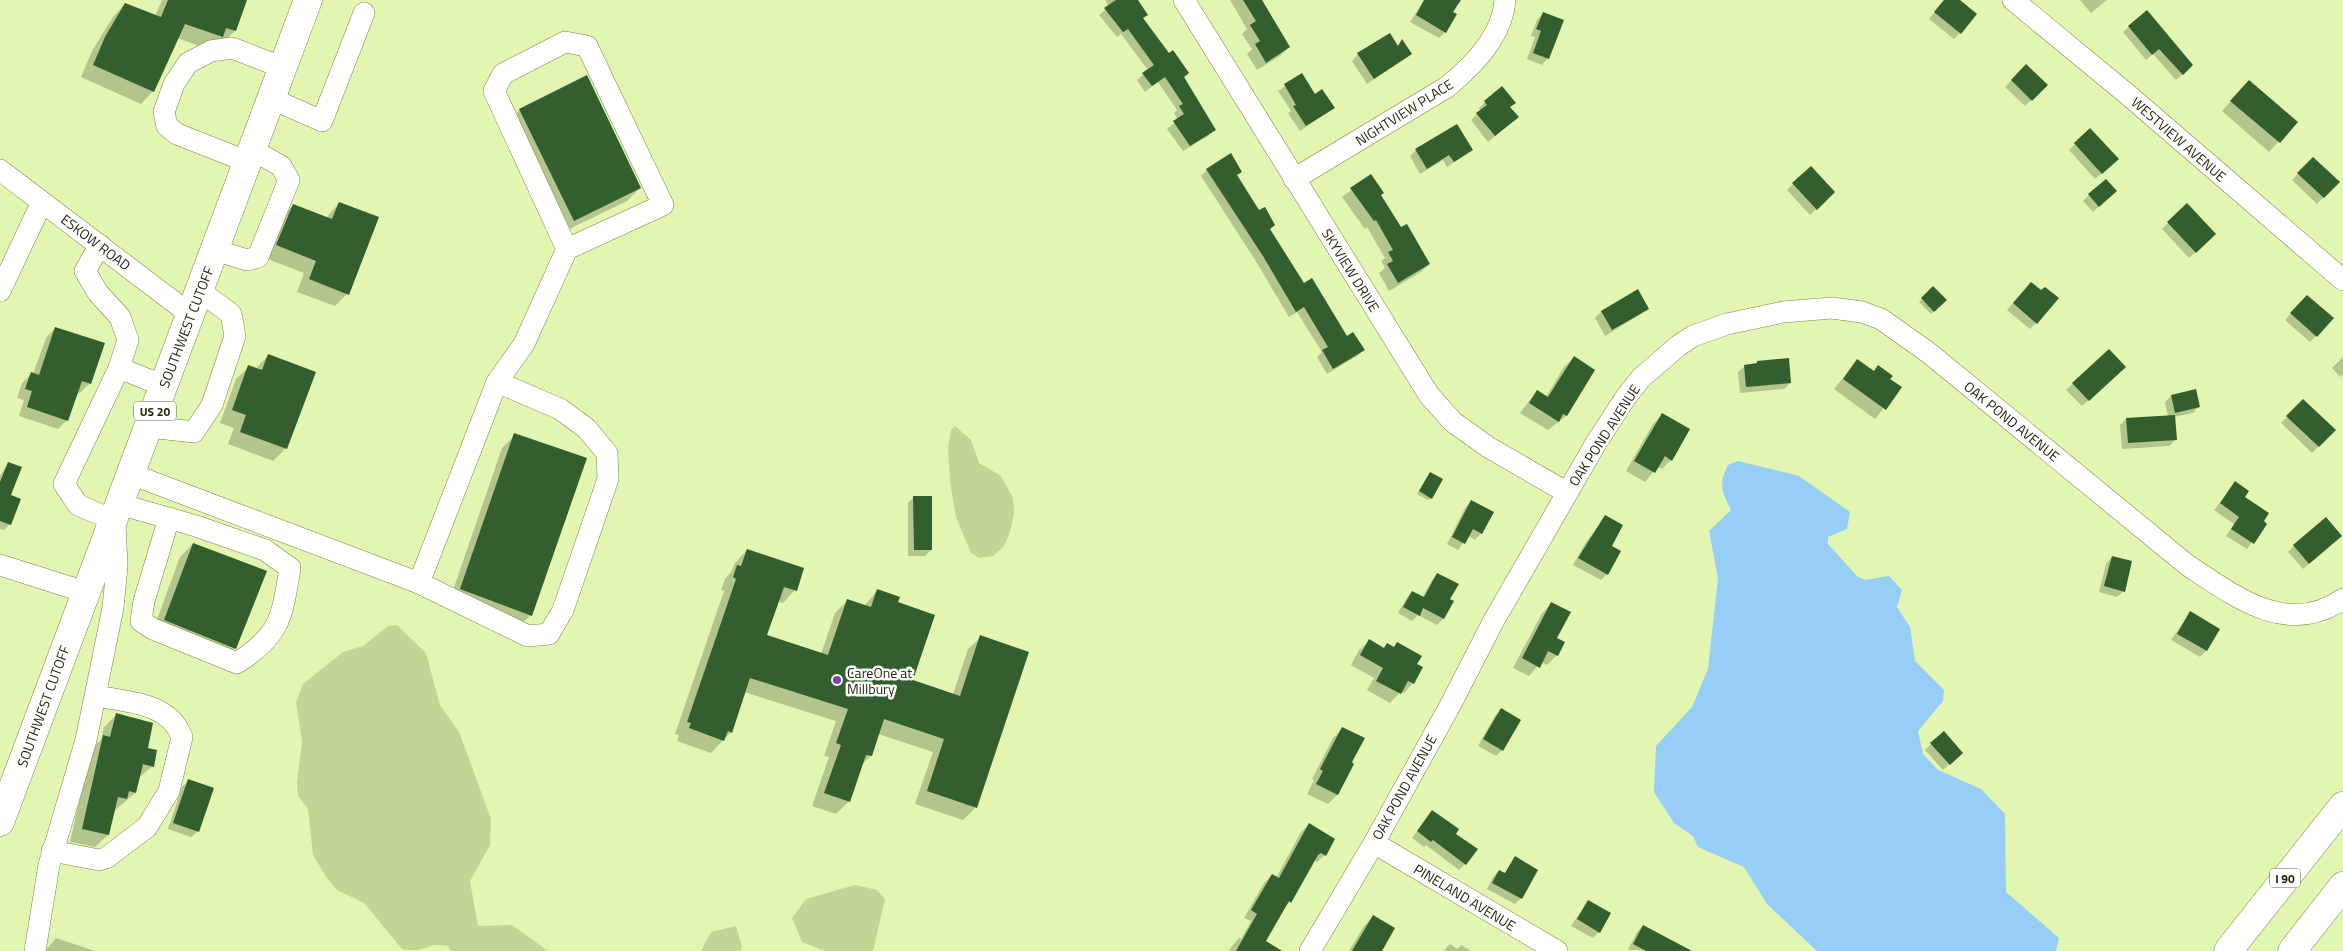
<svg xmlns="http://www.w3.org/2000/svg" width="2343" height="951" font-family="'Titillium Web',sans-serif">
	<rect width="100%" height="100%" fill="#e2f5b1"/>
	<g fill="#c3d596">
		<polygon points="955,426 971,440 979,463 1001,476 1013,498 1014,513 1010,532 1004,546 993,556 979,558 971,553 956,517 950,482 948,448 951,430"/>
		<path d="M 397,625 L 426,653 L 440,705 L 459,732 L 491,819 L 490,845 L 470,881 L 478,926 L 512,925 L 548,951 L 451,951 L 448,946 C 443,946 436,944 431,946 C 421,950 413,951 402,949 L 364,903 L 337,890 L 327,878 L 313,855 L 308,809 L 298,796 L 297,782 L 302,742 L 296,702 L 303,684 L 343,652 L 363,646 L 388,626 Z"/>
		<polygon points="855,885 877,890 885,899 873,951 825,951 802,942 792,918 806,899"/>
		<polygon points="736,926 742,947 741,951 701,951 711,932"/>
	</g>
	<path fill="#96cef7" d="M 1738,461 L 1799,476 L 1850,512 L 1847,529 L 1828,537 L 1828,544 L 1857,576 L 1865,580 L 1889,576 L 1902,590 L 1897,607 L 1910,627 L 1915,661 L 1944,690 L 1943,701 L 1918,731 L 1923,754 L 1938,770 L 1981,789 L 2005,814 L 2006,892 L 2059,938 L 2056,951 L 1817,951 L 1767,904 L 1744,867 L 1698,847 L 1693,836 L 1674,823 L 1654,792 L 1656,746 L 1692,707 L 1708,669 L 1718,578 L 1709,531 L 1731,510 C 1722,491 1718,485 1728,465 Z"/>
	<g fill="#0003">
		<polygon points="162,0 246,0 235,31 222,43 208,49 177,38 153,91 141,104 81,77 92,51 113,17 125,4 155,16"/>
		<polygon points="1105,0 1136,0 1142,19 1183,77 1214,130 1208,136 1183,151 1167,129 1178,120 1174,113 1177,110 1158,82 1145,92 1137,80 1148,70 1121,34 1117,37 1099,15 1109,7"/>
		<polygon points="1230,0 1260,0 1289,47 1280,56 1257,70 1247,54 1252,49 1242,34 1247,29"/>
		<polygon points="1424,0 1459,0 1452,12 1445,32 1439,38 1410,22"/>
		<polygon points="1944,0 1957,0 1960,33 1954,39 1929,19"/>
		<polygon points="2080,0 2107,0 2091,13"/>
		<polygon points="1543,14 1548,58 1542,65 1527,59 1535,37 1531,36 1537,20"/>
		<polygon points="2129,27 2192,65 2176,80 2153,54 2146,60 2123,32"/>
		<polygon points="1402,41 1411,54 1367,84 1352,61 1358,54 1397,46"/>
		<polygon points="2026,66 2046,85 2025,106 2005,87"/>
		<polygon points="1301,75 1314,95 1333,108 1300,131 1288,113 1291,111 1278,91"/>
		<polygon points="2249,81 2296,122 2269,152 2222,111"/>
		<polygon points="1485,102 1509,108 1511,123 1488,142 1471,120 1481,111 1479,108"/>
		<polygon points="520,110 640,188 627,201 561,233 507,122"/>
		<polygon points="1456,125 1472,150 1447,167 1443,160 1420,174 1410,156 1416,150"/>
		<polygon points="2075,144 2111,165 2095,179 2069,150"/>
		<polygon points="2313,158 2338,182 2317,204 2292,180"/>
		<polygon points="1207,170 1236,176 1259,212 1274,225 1269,230 1304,285 1346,337 1363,350 1357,356 1327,374 1317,357 1322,352 1297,312 1289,317 1257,263 1201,176"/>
		<polygon points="1371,176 1379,196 1401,229 1429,264 1421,272 1389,291 1379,273 1385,268 1381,261 1385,258 1367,227 1365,229 1342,197"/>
		<polygon points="1793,184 1834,192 1810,215 1787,190"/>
		<polygon points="2089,195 2109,197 2093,212 2083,201"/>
		<polygon points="339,203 347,294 335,306 297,292 304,273 265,258 281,218 293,205 326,218"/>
		<polygon points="2187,204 2215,234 2189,258 2162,229"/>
		<polygon points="1933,288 1945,300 1931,314 1919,302"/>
		<polygon points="2025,289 2036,323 2030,329 2007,310"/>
		<polygon points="1637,290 1647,308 1641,314 1605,336 1595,318 1601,312"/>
		<polygon points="2301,302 2316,336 2310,342 2285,320"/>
		<polygon points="55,328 90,383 80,393 77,392 67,420 58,429 19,416 24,400 17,398 22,383 31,374 33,374 46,338"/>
		<polygon points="2109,351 2118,373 2082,406 2066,390"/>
		<polygon points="268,356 286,448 273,461 228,444 234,428 220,423 236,379 249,367 255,369"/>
		<polygon points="2343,357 2343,374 2340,377 2332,368"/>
		<polygon points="1574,358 1594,370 1566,416 1548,430 1520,413 1537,391 1546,397 1564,367"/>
		<polygon points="1857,361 1873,372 1878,367 1888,379 1901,387 1875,419 1834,389"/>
		<polygon points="1758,362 1790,383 1784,389 1740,393 1738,372 1745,366 1754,365"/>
		<polygon points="2171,396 2199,406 2193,413 2174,417 2175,440 2169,446 2122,449 2120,425 2126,419 2168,416 2165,402"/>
		<polygon points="2303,401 2334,430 2312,453 2281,423"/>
		<polygon points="1662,415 1671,460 1662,469 1657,467 1645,482 1626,471 1653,424"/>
		<polygon points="515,435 531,615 518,627 449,602 502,448"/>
		<polygon points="8,463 10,524 4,530 0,529 0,476"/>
		<polygon points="1428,476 1431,498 1428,500 1417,494"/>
		<polygon points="2236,483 2243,497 2265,524 2247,549 2226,536 2234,524 2214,510"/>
		<polygon points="914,497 931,550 925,556 908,556 908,503"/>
		<polygon points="1472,501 1481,533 1475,540 1468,536 1458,550 1447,544 1465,508"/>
		<polygon points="1606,517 1610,546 1607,574 1601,580 1573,565 1586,542"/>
		<polygon points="2334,542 2303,569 2288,552 2294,546"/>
		<polygon points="193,544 235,648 222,661 152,633 180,557"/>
		<polygon points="747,550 795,590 783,603 777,601 766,636 821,654 835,613 848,600 864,606 877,591 896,603 911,680 953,694 968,649 981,637 1028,653 975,808 963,820 915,804 933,752 878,734 871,756 861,765 849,801 836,814 812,806 829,757 824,756 836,721 744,692 731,732 711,753 677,741 679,735 675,734 724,591 721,590 725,579 731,572 735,563"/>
		<polygon points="2112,557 2124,591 2117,597 2099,592 2106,564"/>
		<polygon points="1438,574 1449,600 1452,602 1443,619 1437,625 1418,615 1412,621 1398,613 1406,599 1412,592 1422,598 1432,580"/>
		<polygon points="1552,603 1556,638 1564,642 1557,655 1547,665 1541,662 1529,676 1513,668 1542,613"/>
		<polygon points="2190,613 2218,629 2206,651 2200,657 2171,640"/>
		<polygon points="1369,641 1383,649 1387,644 1393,648 1397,644 1415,664 1413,683 1404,693 1401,691 1390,703 1367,690 1374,678 1351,665 1359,650"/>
		<polygon points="1501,710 1502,750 1496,756 1478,746 1495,716"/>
		<polygon points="116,715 146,749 153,766 138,778 135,793 113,812 108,835 95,847 70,842 91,749 101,740 104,727"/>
		<polygon points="1343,728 1350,763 1353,764 1337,795 1328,804 1307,794 1314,780 1312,779 1333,738"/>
		<polygon points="1931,744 1955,759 1943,770 1925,750"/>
		<polygon points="188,781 198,831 191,837 168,829 182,787"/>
		<polygon points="1432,812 1454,834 1465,864 1459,870 1426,845 1424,847 1412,838"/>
		<polygon points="1309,825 1325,855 1317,862 1314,860 1290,902 1282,910 1264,942 1270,951 1228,951 1239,938 1241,939 1251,921 1244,918 1264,883 1272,875 1276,878 1301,832"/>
		<polygon points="1515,858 1521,898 1515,904 1487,889 1493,877 1499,871 1504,874"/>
		<polygon points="1588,901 1599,932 1593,938 1571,926"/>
		<polygon points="1373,917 1380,951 1349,951 1364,926"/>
		<polygon points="1643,926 1680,951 1628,950 1637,932"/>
		<polygon points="56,938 95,951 45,951"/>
		<polygon points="1450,944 1458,949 1461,945 1471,951 1443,951"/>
	</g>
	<g fill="#335e2d">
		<polygon points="168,0 247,0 236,31 226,28 223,37 185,24 154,92 93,65 105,37 125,3 161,17"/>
		<polygon points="1116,0 1138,0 1148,15 1143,18 1169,53 1173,50 1189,73 1184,77 1216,130 1190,146 1173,121 1184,114 1179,106 1183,104 1165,77 1152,86 1142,73 1154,65 1128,29 1123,32 1104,8"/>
		<polygon points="1243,0 1262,0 1290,47 1266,63 1255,44 1260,41 1250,25 1256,21"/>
		<polygon points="1424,0 1461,0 1453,12 1457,14 1446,33 1416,15"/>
		<polygon points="1944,0 1960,0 1977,14 1961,34 1934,12"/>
		<polygon points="2147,10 2193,65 2183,75 2159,49 2152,55 2128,26"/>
		<polygon points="1543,12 1564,20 1549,59 1533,53 1541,31 1536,29"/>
		<polygon points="1390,33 1398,46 1402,39 1412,54 1374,79 1357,53"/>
		<polygon points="2026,64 2048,85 2032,101 2011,80"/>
		<polygon points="1302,73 1315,94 1322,89 1335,108 1306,126 1293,106 1296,105 1284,84"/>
		<polygon points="587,75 641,188 574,221 519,109"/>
		<polygon points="2249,80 2298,122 2280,143 2230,101"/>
		<polygon points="1502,86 1516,103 1510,107 1519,117 1495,136 1476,113 1487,105 1484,101"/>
		<polygon points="1457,124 1473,150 1454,162 1449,155 1427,169 1415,149"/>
		<polygon points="2090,128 2119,159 2102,174 2074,143"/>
		<polygon points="1231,153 1242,172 1237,175 1259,210 1265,207 1275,225 1270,229 1304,283 1312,278 1347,336 1353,332 1365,350 1333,369 1322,350 1328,347 1304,307 1296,312 1263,256 1206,169"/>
		<polygon points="2313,157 2340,182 2324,198 2297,173"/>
		<polygon points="1811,166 1835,192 1817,210 1792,183"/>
		<polygon points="1371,174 1384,193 1381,195 1401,227 1407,224 1430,264 1398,283 1387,264 1393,261 1388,252 1393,250 1376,220 1374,221 1350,188"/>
		<polygon points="2106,179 2117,191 2099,207 2088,194"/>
		<polygon points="339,202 379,217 349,295 309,279 316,261 276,245 293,204 332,219"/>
		<polygon points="2187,203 2216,234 2196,253 2167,222"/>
		<polygon points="2031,282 2041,290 2045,287 2059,298 2037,324 2013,303"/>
		<polygon points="1933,286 1947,300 1934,312 1921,298"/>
		<polygon points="1638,289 1649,309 1612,330 1601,311"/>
		<polygon points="2307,295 2334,318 2317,337 2290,313"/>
		<polygon points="55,327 105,343 91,384 82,381 68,421 27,407 32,391 25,389 31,372 39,375"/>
		<polygon points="2109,349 2126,367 2089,401 2072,383"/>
		<polygon points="268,354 316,372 287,449 240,432 246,415 232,410 248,365 262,370"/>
		<polygon points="1574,356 1595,370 1567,416 1563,414 1559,422 1529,403 1537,390 1548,397"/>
		<polygon points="1789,358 1791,383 1746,387 1744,365 1757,363 1757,361"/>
		<polygon points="1857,359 1874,371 1878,365 1893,376 1890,379 1902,387 1886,410 1843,379"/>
		<polygon points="2196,389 2200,407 2175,413 2171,395"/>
		<polygon points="2303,399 2336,430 2319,447 2286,416"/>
		<polygon points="1662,413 1690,429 1672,461 1665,456 1655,473 1634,461"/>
		<polygon points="2175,415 2177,440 2128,443 2126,418"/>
		<polygon points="514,433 587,458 532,616 460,589"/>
		<polygon points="8,462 22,467 11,495 21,499 11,525 0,521 0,482"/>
		<polygon points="1430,472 1443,479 1432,499 1419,491"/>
		<polygon points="2235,481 2249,491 2245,497 2269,513 2264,521 2267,524 2254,544 2231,529 2239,517 2220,503"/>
		<polygon points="913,496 932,496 932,550 914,550"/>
		<polygon points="1471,500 1494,512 1482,534 1473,529 1465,544 1452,537"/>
		<polygon points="1605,515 1623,525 1612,546 1621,551 1608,575 1578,558"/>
		<polygon points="2326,517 2342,536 2309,564 2293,545"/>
		<polygon points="193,543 267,571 236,649 164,620"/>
		<polygon points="747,549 804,568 797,591 784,587 767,635 828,655 847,599 871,607 877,589 900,597 898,602 935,615 913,680 960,696 980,635 1029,652 977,808 927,791 944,739 884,719 872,756 866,755 850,802 824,793 841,745 836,743 848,709 750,678 732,733 728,731 724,741 689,728 691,723 687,722 736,579 733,577 737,565 741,566"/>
		<polygon points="2112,556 2132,561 2125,592 2104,586"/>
		<polygon points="1437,573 1459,584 1450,599 1454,601 1444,619 1423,608 1420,616 1403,607 1412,591 1424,597"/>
		<polygon points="1551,602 1571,612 1557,638 1565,642 1558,656 1548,651 1540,668 1522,658"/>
		<polygon points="2190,611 2220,629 2207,651 2177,634"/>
		<polygon points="1369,639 1384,648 1387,643 1394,647 1397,642 1422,656 1417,664 1423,667 1414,684 1408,681 1401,694 1376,681 1383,668 1360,655"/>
		<polygon points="1501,708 1521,720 1503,751 1483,739"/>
		<polygon points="116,713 153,723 148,748 157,750 154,767 143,764 136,793 129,791 127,799 118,797 109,835 82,829 103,735 110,737"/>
		<polygon points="1342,727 1365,738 1352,762 1354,764 1338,795 1316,784 1323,771 1320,769"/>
		<polygon points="1944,731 1963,753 1950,765 1930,743"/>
		<polygon points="188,779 214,788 199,832 173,823"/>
		<polygon points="1432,810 1459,829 1456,834 1478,849 1466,865 1433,840 1431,842 1417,831"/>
		<polygon points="1309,823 1335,839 1326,856 1321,853 1318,855 1291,903 1289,901 1266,941 1282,951 1236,951 1257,914 1251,910 1272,874 1279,878"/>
		<polygon points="1515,856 1538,870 1522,899 1492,883 1499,870 1505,873"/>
		<polygon points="1588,900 1611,913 1600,933 1577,919"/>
		<polygon points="1373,915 1395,928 1382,951 1352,951"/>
		<polygon points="1643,925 1692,951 1646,951 1633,944"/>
	</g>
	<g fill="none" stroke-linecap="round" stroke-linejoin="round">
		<defs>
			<g id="minor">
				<polyline points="1184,0 1429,395 1453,422 1488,447 1566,492"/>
				<polyline points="2013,0 2127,94 2343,280"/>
				<polyline points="272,99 322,121 364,13"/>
				<polyline points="248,162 177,134 167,126 164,112 174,84 188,63 211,51 232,48 284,68"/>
				<polyline points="0,170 191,315"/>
				<path d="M 1294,179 L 1447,87 C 1473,66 1503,36 1505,0"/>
				<polyline points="100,245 85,271 98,293 120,317 128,340 119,368 64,484 78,505 113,520"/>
				<polyline points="215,250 247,260 258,257 289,180 281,166 253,150"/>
				<polyline points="0,291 42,202"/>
				<polyline points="119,368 164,386"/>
				<polyline points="149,427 194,432 212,405 235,336 231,314 200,291"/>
				<polyline points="131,474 419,583 497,382 524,344 567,249 494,91 503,74 565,42 587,46 663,205 567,249"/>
				<path d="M 119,504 L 196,526 L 265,550 L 290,568 C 282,617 281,635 237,663 L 153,629 L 141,621 L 144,601 L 169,518"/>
				<polyline points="0,565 85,592"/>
				<polyline points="419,583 528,636 549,634 563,610 608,479 607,453 586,428 560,409 497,382"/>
				<polyline points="1374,843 1557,951"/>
				<path d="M 52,851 L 99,860 L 106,858 L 147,827 L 169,791 L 182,737 C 169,702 127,702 96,696"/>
				<polyline points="35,951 49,865 86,740 113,608 117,566 115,523"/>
				<path d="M 1310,951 L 1374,843 L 1452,702 L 1493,622 L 1596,443 L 1626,397 L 1641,378 L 1678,346 L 1693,336 L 1727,324 L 1783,312 L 1832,308 L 1862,312 L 1881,319 L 1929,353 L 2186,564 C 2234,596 2287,638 2343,599"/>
			</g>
			<polyline id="major" points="0,822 308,0"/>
			<g id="highway">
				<polyline points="2228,951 2343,806"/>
				<polyline points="2292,951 2343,886"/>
			</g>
		</defs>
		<use href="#minor" stroke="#798949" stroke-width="22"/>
		<use href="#major" stroke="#798949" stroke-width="29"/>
		<use href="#highway" stroke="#798949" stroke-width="29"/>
		<use href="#minor" stroke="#fff" stroke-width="21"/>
		<use href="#major" stroke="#fff" stroke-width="28"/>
		<use href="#highway" stroke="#fff" stroke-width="28"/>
	</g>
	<circle fill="#7b45bd" stroke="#fff" stroke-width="2" cx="837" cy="680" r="5"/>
	<g text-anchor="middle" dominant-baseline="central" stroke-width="5" stroke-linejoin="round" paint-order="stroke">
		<g fill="#fff" stroke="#626653" stroke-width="1">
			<rect x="134" y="401.5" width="42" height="19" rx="4"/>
			<rect x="2270" y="868.5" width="30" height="19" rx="4"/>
		</g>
		<g font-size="12" font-weight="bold" fill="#1e2409">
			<text x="155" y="411">US 20</text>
			<text x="2285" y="878">I 90</text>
		</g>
		<g font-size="14" fill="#1e2409" stroke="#fff">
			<text transform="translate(1404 112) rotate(-32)">NIGHTVIEW PLACE</text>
			<text transform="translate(2179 139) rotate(41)">WESTVIEW AVENUE</text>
			<text transform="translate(96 242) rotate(37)">ESKOW ROAD</text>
			<text transform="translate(1351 270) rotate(58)">SKYVIEW DRIVE</text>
			<text transform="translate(186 327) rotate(-69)">SOUTHWEST CUTOFF</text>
			<text transform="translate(2012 421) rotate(39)">OAK POND AVENUE</text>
			<text transform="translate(1604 435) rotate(-57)">OAK POND AVENUE</text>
			<text transform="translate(43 706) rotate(-70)">SOUTHWEST CUTOFF</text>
			<text transform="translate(1404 787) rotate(-61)">OAK POND AVENUE</text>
			<text transform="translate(1465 897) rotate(31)">PINELAND AVENUE</text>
		</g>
		<g font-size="14" fill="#1e2409" stroke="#fff" text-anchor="start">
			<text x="847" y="672">CareOne at<tspan x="847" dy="16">Millbury</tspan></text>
		</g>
	</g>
</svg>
